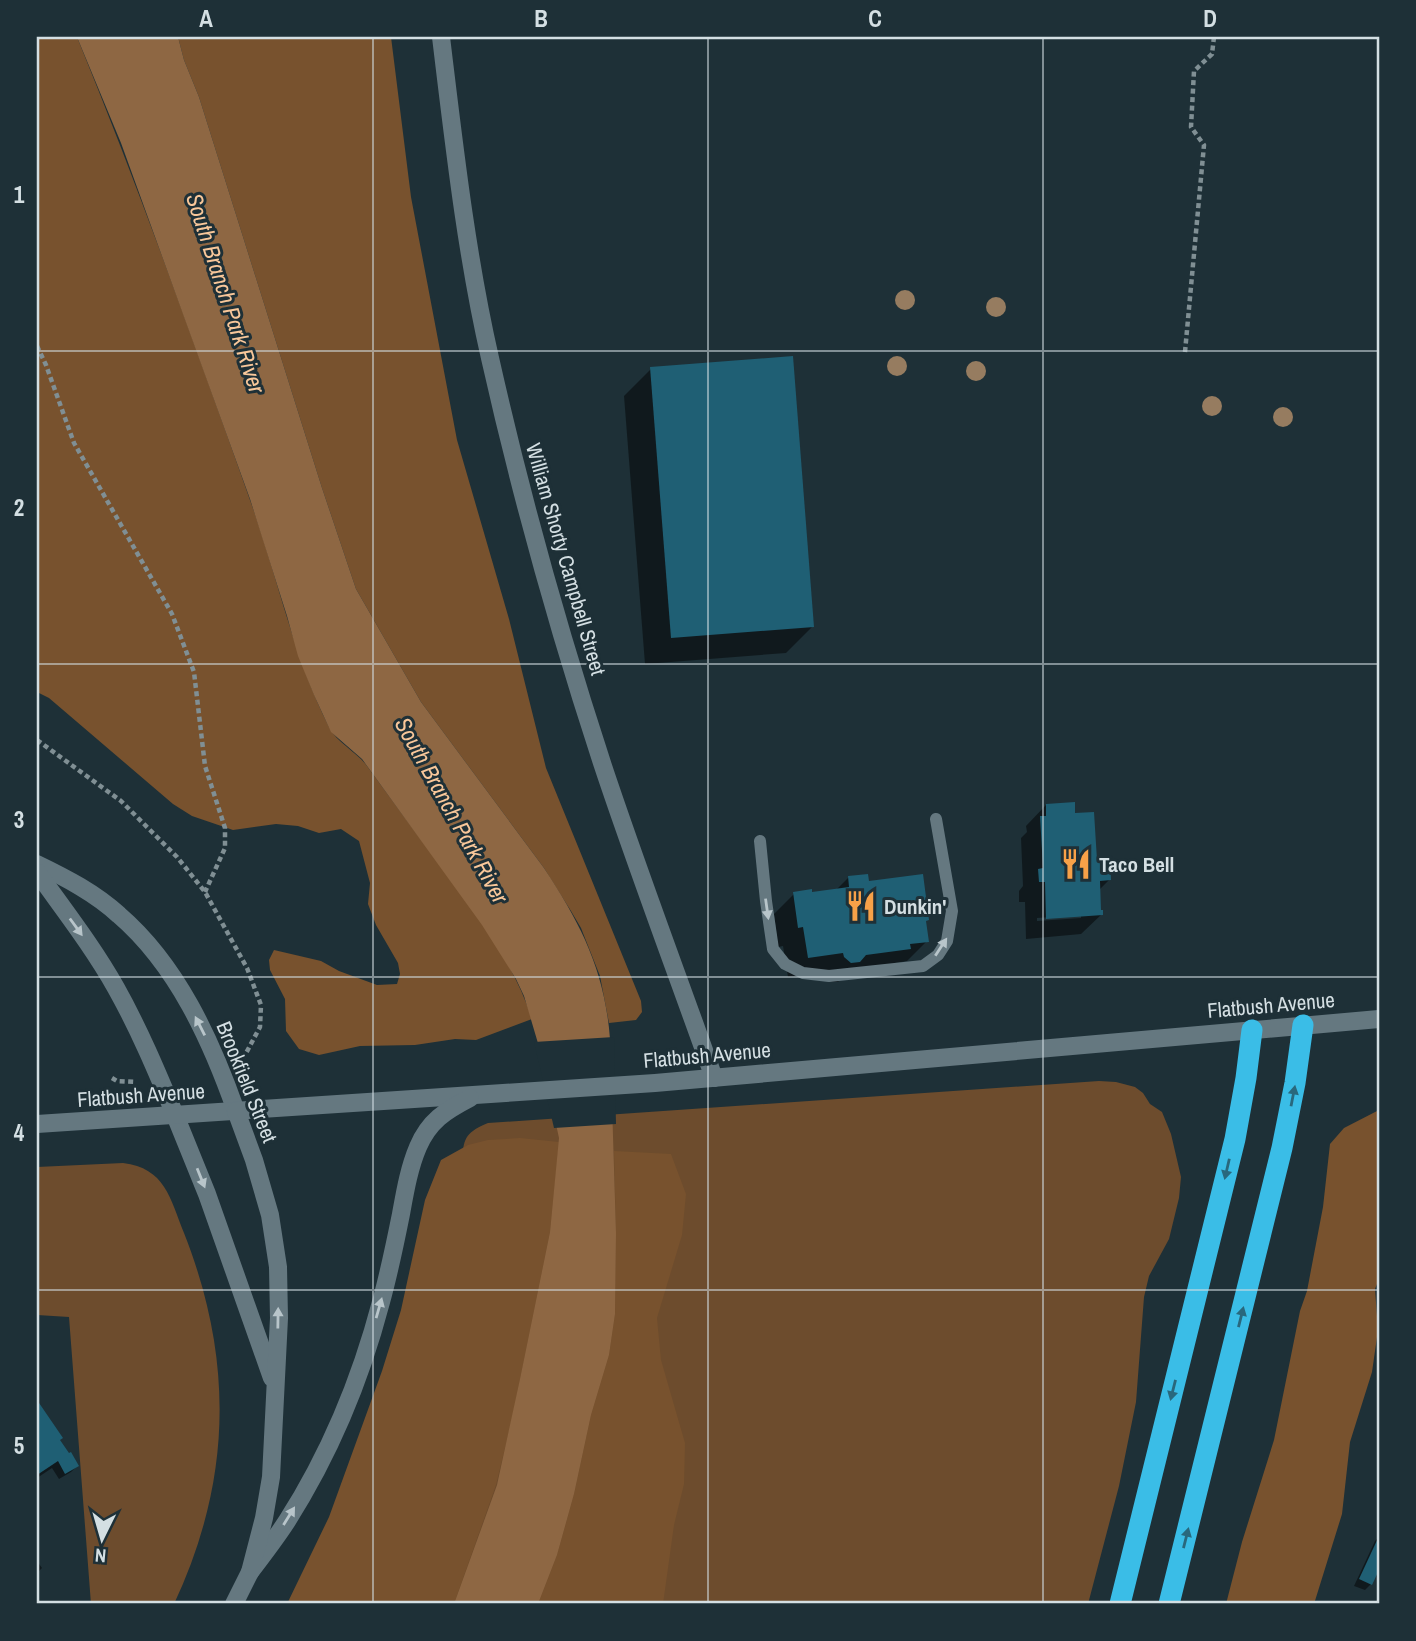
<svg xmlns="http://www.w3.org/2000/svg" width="1416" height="1641" font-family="'Archivo Narrow',sans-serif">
	<rect width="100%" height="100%" fill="#1e3037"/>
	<g fill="#6d4c2d">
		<path d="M 1099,1081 L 1116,1082 L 1135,1087 L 1143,1093 L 1150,1104 L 1162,1112 L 1171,1134 L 1181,1177 L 1179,1198 L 1169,1239 L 1149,1276 L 1144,1297 L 1136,1402 L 1119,1486 L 1088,1604 L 315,1604 L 463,1163 C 462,1139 466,1132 488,1123 Z"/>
		<path d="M 123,1163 C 165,1168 170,1198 184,1233 C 234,1360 232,1480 174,1604 L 91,1604 L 69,1317 L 37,1315 L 37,1167 Z"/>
	</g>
	<g fill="#78522e">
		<path d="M 37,37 L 77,37 C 139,189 195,344 250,500 C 277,575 293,655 329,727 C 337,743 357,752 367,766 C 393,802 419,837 446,873 C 478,917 515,965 532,1019 L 476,1040 L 455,1039 L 415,1045 L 360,1046 L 319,1055 L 299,1049 L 286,1031 L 285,999 L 270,970 L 269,960 L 274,950 L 321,961 L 339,971 L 377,985 L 397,984 L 400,974 L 398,963 L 376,925 L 368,904 L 370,883 L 359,841 L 341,829 L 319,833 L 298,826 L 276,824 L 233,830 L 192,816 L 173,804 L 49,698 L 37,692 Z"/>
		<polygon points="178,37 391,37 411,197 457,440 509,619 546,768 641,1001 642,1012 636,1020 609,1023 600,976 581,928 571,911 544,868 421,702 356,589 322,488 199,97 184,60"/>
		<polygon points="1379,1110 1379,1279 1375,1289 1378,1330 1372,1372 1350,1442 1342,1514 1314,1604 1226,1604 1242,1542 1274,1440 1300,1311 1307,1291 1323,1207 1330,1144 1344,1128"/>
		<polygon points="520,1138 559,1142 550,1232 512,1419 496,1485 454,1604 287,1604 329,1517 382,1371 401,1310 425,1200 441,1160 468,1145 488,1140"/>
		<polygon points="614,1151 671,1154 686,1194 682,1235 657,1318 661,1360 685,1443 684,1484 674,1525 663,1604 538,1604 557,1555 574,1494 591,1415 609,1355 615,1314 616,1233"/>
	</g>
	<path fill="#8e6743" d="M 77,37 L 178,37 L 184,60 L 199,97 L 322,488 L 356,589 L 421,702 L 544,868 C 581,924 605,971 610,1039 L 616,1233 L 615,1314 L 609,1355 L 591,1415 L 574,1494 L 557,1555 L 538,1604 L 454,1604 L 497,1485 L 520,1379 L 550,1232 L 559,1138 L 540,1050 L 524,996 L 516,979 L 482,925 L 362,759 L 331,732 L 314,695 L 298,656 L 287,616 L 250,499 L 121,143 Z"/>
	<polygon fill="#1e3037" points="614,1037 616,1124 554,1128 534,1042"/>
	<g fill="#0007" fill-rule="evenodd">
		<polygon points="651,369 813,626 786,653 645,664 624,396"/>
		<path d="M 1046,805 L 1074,815 L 1095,862 L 1109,880 L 1099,890 L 1100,912 L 1102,914 L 1081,934 L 1026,939 L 1025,902 L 1019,902 L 1019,891 L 1023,886 L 1021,838 L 1027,832 L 1026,826 ZM 1081,915 L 1081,918 L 1037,921 L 1037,918 Z"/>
		<polygon points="848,878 868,883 925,922 927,941 907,961 895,963 889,968 846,974 838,982 830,982 824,978 823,973 788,977 783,946 778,947 774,914 794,894 811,894 835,891"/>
		<polygon points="37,1403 60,1438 58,1441 77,1466 71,1472 59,1479 52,1468 37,1478"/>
		<polygon points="1379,1537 1379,1566 1371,1584 1365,1590 1354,1586 1375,1541"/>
		<polygon points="37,1561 42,1568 37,1573"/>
	</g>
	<g fill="#1f5f74">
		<polygon points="793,356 814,627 671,638 650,367"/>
		<polygon points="1075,802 1075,813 1094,812 1097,860 1110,860 1111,880 1100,881 1101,910 1103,910 1103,915 1046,919 1045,882 1039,882 1038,869 1043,868 1040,816 1046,816 1046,804"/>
		<polygon points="868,874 869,881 923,874 929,920 926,921 929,942 910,944 911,949 866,955 860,962 851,963 844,957 843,953 808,958 803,927 798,928 793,892 812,889 812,892 849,887 848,876"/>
		<polygon points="37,1400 63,1438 60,1440 69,1453 71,1452 79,1466 65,1474 58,1461 37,1475"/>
		<polygon points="1379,1536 1379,1570 1372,1585 1359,1579"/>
	</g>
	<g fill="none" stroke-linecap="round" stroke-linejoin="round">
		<g stroke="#808f94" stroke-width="4.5" stroke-dasharray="5 3.5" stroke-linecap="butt">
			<polyline points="37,346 46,365 74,443 172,614 194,672 205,766 225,828 225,848 205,892"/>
			<polyline points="1185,352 1204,145 1191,127 1194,71 1212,54 1214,37"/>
			<polyline points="37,740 121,801 177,857 205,892 247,968 261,1005 260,1027 244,1057 240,1060"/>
			<polyline points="112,1078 117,1081 136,1082"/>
		</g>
		<polyline stroke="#657880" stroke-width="12" points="760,841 766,901 773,949 785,964 803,973 829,976 923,966 938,955 947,941 952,911 936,819"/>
		<g stroke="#657880" stroke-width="18">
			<path d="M 441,37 C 454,144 466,253 490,358 C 521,496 559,632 603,766 C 638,871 677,974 714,1078"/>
			<path d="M 37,864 C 66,878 95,893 119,915 C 177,965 211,1040 236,1111"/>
			<path d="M 37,872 C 64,910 93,947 116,988 C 139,1029 157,1072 175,1115"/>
		</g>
		<g stroke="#657880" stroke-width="18">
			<polyline points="175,1115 207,1194 272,1378"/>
			<polyline points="37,1124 655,1083 1379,1019"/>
			<path d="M 250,1572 C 263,1555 276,1538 287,1521 C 329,1455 361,1378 381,1302 C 389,1273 395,1244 401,1214 C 405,1192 409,1168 418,1147 C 429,1121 445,1111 470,1098"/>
			<polyline points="234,1604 250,1572 264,1518 271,1477 279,1318 278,1267 270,1215 254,1160 236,1111"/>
		</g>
		<g stroke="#3abde7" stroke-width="21">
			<polyline points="1120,1604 1235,1139 1246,1078 1252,1030"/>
			<polyline points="1169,1604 1282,1148 1295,1083 1303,1025"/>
		</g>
	</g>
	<g fill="#967c60">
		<circle cx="905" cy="300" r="10"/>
		<circle cx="996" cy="307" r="10"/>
		<circle cx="897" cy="366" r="10"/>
		<circle cx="976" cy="371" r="10"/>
		<circle cx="1212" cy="406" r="10"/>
		<circle cx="1283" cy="417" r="10"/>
	</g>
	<defs><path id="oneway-solid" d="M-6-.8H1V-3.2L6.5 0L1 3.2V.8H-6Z" transform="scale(1.75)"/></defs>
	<g fill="#b8c5ca">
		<use href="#oneway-solid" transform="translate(767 909) rotate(82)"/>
		<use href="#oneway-solid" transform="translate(76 927) rotate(54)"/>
		<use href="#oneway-solid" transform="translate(941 947) rotate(-57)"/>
		<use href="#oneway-solid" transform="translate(200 1026) rotate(-117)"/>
		<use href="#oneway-solid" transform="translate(201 1178) rotate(68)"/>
		<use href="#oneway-solid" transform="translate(379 1308) rotate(-74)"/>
		<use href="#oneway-solid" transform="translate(278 1318) rotate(-89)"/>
		<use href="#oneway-solid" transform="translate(289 1516) rotate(-58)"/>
	</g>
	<g fill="#29687d">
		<use href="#oneway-solid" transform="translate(1293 1096) rotate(-79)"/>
		<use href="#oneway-solid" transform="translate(1227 1169) rotate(103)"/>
		<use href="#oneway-solid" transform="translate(1241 1317) rotate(-76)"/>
		<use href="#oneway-solid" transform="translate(1173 1390) rotate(104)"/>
		<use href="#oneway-solid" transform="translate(1186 1538) rotate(-76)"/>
	</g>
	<path fill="none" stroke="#d4dfe3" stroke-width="2" stroke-opacity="0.55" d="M 373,37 L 373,1604M 708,37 L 708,1604M 1043,37 L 1043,1604M 37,351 L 1379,351M 37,664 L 1379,664M 37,977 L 1379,977M 37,1290 L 1379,1290"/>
	<defs>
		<symbol id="restaurant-bare" viewBox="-9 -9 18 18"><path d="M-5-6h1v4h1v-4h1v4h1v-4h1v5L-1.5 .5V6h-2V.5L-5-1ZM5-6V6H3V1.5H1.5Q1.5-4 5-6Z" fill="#f7a148" stroke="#1e3037" stroke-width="2.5" paint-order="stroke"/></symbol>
	</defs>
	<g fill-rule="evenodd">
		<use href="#restaurant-bare" x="1054" y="842" width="44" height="44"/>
		<use href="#restaurant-bare" x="839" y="884" width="44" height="44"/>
	</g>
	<g text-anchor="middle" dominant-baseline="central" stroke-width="6" stroke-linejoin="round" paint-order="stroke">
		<g font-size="21" fill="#d4dfe3" stroke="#1e3037">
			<text transform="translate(566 559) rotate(74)">William Shorty Campbell Street</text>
			<text transform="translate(1271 1005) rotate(-5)">Flatbush Avenue</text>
			<text transform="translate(707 1055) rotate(-5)">Flatbush Avenue</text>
			<text transform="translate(247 1082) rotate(68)">Brookfield Street</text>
			<text transform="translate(141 1095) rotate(-4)">Flatbush Avenue</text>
		</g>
		<g font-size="21" font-weight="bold" fill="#d4dfe3" stroke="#1e3037" text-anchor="start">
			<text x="1099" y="864">Taco Bell</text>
			<text x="884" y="906">Dunkin'</text>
		</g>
		<g font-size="23" font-style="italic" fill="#f8c79a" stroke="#1e3037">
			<text transform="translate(226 293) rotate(72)">South Branch Park River</text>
			<text transform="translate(452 810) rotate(61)">South Branch Park River</text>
		</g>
	</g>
	<rect width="1416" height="1641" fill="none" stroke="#1e3037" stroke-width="77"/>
	<g transform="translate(102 1539) rotate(185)" stroke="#1e3037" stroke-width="5" paint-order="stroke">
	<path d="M0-5L12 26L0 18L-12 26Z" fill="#d4dfe3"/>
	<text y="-10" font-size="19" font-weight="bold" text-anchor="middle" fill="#d4dfe3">N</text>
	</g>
	<rect x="38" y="38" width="1340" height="1564" fill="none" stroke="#d4dfe3" stroke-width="2.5"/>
	<g font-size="23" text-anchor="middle" font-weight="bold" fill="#d4dfe3">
		<text x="206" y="27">A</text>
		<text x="541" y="27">B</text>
		<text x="875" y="27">C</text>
		<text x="1210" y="27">D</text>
		<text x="19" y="203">1</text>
		<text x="19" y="516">2</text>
		<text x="19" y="828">3</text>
		<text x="19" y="1141">4</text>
		<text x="19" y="1454">5</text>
	</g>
</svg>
